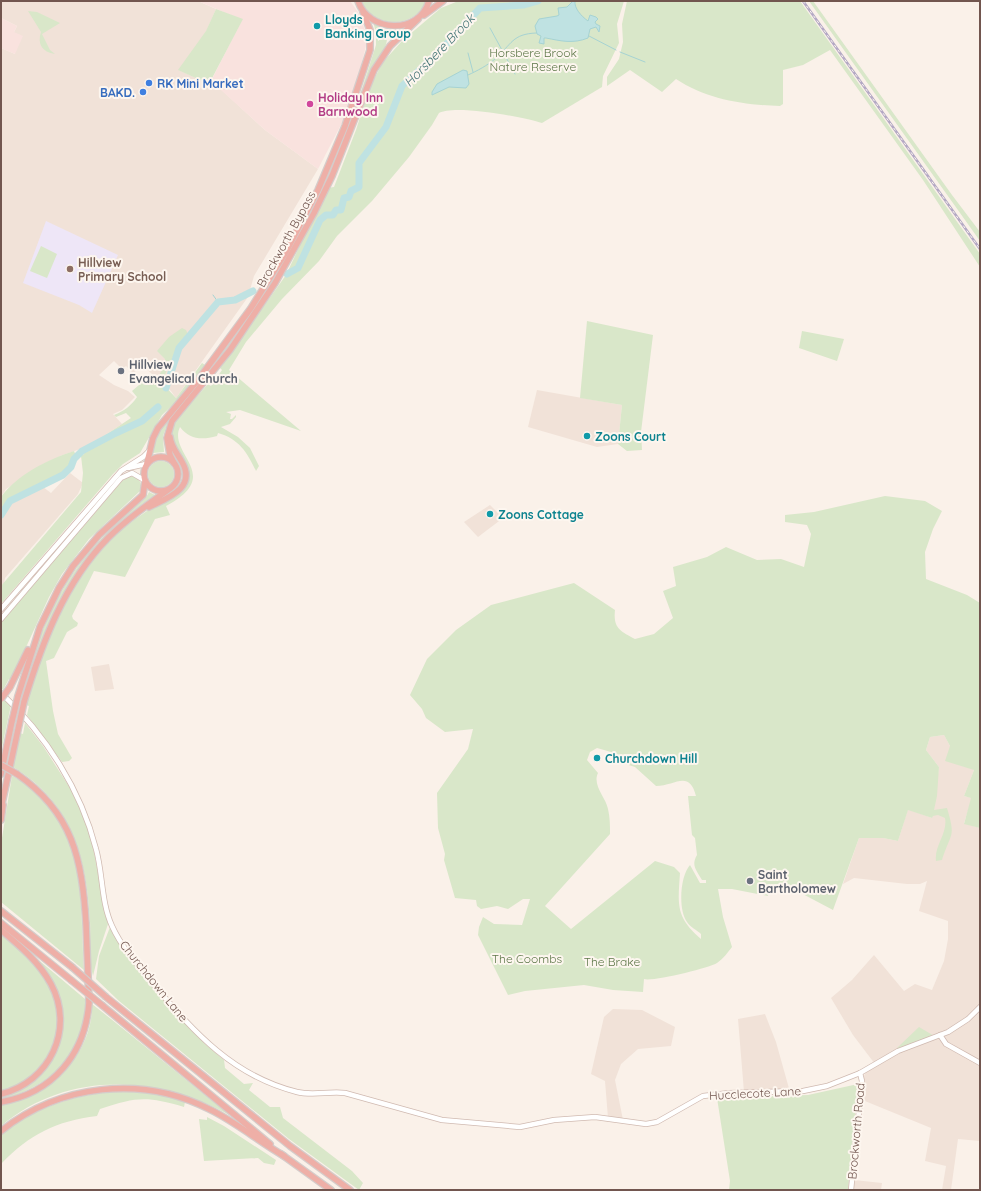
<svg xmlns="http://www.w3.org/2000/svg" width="981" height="1191" font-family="Quicksand,sans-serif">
	<rect width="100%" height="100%" fill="#faf1e9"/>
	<g fill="#f1e2d8">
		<polygon points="1,1 198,1 216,9 206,32 179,70 209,84 215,84 265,130 318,169 254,276 248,297 176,398 171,391 143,366 133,373 126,366 122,369 114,361 99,375 114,385 128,391 135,397 122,410 113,414 122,424 89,446 60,456 6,489 1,497 1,48 15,54 14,32 17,26 1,18"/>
		<polygon points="537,390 622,405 618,444 597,447 528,427"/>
		<polygon points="70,473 83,483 78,494 5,578 4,583 1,586 1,519 12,503 43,487 51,493"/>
		<polygon points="490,505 503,518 478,537 464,522"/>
		<polygon points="109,664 114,689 95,691 91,667"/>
		<polygon points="944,735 950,746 974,770 964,796 972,798 964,823 980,828 980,1141 958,1139 951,1190 942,1190 946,1166 925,1161 931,1128 860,1099 862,1081 867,1069 875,1064 853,1035 831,998 852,980 874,955 904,991 915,984 932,990 944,961 948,939 948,921 919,911 927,881 920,884 907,884 854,878 843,884 859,838 883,838 898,841 908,809 932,818 939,767 926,750 930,737"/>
		<polygon points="613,1009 642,1010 675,1027 671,1046 638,1049 621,1064 615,1080 623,1120 608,1118 605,1081 591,1074 604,1017"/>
		<polygon points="765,1014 776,1042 790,1092 744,1092 738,1019"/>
		<polygon points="854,1180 882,1183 881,1190 853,1190"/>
	</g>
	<g fill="#f9e2de">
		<polygon points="198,1 350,1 358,12 368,38 360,70 343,121 318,169 265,130 211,81 242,20"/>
		<polygon points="1,18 17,26 14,32 23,36 15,54 1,48"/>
	</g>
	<polygon fill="#eee6f7" points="46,221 118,255 92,313 79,305 23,283"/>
	<g fill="#d9e7c9" fill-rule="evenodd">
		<path d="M 362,1 L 426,1 C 416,29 372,29 362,1 Z"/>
		<path d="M 624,1 L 617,24 L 619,43 L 603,76 L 602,87 L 542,123 C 524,117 454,104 439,113 L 432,125 L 409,157 L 372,201 L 337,236 L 319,261 L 282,299 L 246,342 L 229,370 L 301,431 L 240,410 L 226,412 L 231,414 L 230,419 L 232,419 L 236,415 L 236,417 L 230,424 L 221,427 L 238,437 L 250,448 L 259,466 L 256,471 C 247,452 239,439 218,433 L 217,436 C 202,440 190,440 180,427 C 167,454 225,475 166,506 L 170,515 L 155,519 L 125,577 L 94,571 L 72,616 L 73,619 L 78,623 L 77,626 L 67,632 L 54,658 L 46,661 L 53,711 L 58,734 L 72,758 L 69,761 L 62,762 L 27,715 L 29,706 L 26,705 C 45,645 66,587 110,541 C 122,528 139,516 153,507 C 161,502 172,500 180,493 C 183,489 185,484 186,479 L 171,438 L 171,432 L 174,422 L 208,384 L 211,386 L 222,370 L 220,368 L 286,275 L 327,188 L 334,187 L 356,130 L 369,89 L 383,62 L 402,41 L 429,18 L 441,8 L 456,2 Z"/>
		<path d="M 627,1 L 800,1 L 980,254 L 980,267 L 923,180 L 830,50 L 803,65 L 783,70 L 783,104 L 780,106 C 743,105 706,99 676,79 L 662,92 L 630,70 L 607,86 L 607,77 L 619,59 L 623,42 L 622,24 Z"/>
		<polygon points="809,1 813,1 952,195 980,232 980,241"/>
		<polygon points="216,9 243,19 209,84 178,70 206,31"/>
		<path d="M 28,11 L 37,12 L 60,23 L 42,34 L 50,50 L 55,54 C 42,52 37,44 41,32 Z"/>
		<path d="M 373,21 L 381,25 L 385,30 L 378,36 L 378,41 L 387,34 C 389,50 373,64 367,79 C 333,172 293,260 234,340 C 213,368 189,394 168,422 L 163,436 L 164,452 L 153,453 C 153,444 156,435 161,427 C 180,399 206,375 226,347 C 271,285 311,218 340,148 C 354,114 365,80 376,45 L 376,33 Z"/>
		<polygon points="41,246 57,254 47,278 30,271"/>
		<polygon points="587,321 653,335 641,432 642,450 627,451 618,444 622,405 580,398"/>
		<path d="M 182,328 L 186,330 L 188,335 L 176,350 L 162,381 L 159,380 L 176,398 L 202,363 L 205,365 L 176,402 L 162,415 L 140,453 L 123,464 L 113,474 L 1,604 L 1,586 L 81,492 L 83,473 L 81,456 L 84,454 L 80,450 L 89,446 L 131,418 L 126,413 L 116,417 L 114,415 C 124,411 131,406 137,397 L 132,391 L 152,374 L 157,378 L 165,366 L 165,359 L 157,351 L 169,337 Z"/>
		<polygon points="802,331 844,339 837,361 799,348"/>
		<path d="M 74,451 L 76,456 L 74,459 L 71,467 L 63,475 L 10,501 L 1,515 L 1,497 C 18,474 47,460 74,451 Z"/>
		<circle cx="161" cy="474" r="13"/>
		<path d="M 130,476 C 139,477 143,483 140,491 L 89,539 L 62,574 L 49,597 L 11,680 L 9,679 L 3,690 L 1,688 L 1,623 L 122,481 Z"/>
		<path d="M 149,492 L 155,495 C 81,544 45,617 21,701 L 20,700 C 34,647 54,592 91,550 C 103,536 116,523 130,511 C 136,505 146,500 149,492 Z"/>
		<path d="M 885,496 L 925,501 L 942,511 L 933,529 L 925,552 L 926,579 L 967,595 L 980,603 L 980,828 L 964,824 L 971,798 L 964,796 L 974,770 L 945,761 L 950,746 L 944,735 L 930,737 L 926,750 L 939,767 L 937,796 L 934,810 L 947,808 C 956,838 951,832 942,860 L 936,861 C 934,846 948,833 945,818 L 938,815 L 933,816 L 932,818 L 908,810 L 898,841 L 883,838 L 859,838 L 833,910 L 797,891 L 766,886 L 768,896 L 732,889 L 718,889 L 723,917 L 732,947 C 728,952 723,959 717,963 C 709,968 652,982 644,979 L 643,992 L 613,990 L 584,985 L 525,991 L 508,995 L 478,935 L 479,927 L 483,917 L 494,924 L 522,925 L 530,899 L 523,899 L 508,909 L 497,906 L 481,909 L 477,906 L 476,900 L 455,898 L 444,860 L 445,854 L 438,828 L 437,793 L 468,749 L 473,729 L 445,732 L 426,718 L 422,709 L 410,695 L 427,659 L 456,630 L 491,605 L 574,583 L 615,610 C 613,628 620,631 635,639 L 654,634 L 673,618 L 663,591 L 676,586 L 673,567 L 707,557 L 726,547 L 757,560 L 781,559 L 804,567 L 811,534 L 807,525 L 785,522 L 785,515 L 814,512 ZM 597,748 L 611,752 L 619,762 L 635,767 L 656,786 C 675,786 689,769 696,796 L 688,796 L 692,835 L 695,838 L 697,855 C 691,865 696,870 702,880 L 706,880 L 706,883 L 700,883 L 690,865 C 680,876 678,910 687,922 C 690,927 697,930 701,934 L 701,939 C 675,917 678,904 680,873 L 674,867 L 655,861 L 571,929 L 545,906 L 610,834 C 610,826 610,817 608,809 C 606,798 592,785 598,773 L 587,760 L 590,752 Z"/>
		<polygon points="4,699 11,705 1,752 1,702"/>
		<path d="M 25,723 L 43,746 L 70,788 L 81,809 L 92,842 L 108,924 L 99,951 L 93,976 C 88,959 91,938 90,921 C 87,857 71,802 13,767 L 20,733 L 23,734 Z"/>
		<path d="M 12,776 C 19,780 23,781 29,786 C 87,833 80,903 84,970 L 1,902 L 1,844 Z"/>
		<polygon points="110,927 129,955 205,1044 224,1060 225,1068 244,1084 253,1083 249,1090 270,1107 280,1107 283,1118 352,1171 363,1183 359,1190 289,1139 119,1001 96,979 99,956"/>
		<path d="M 1,935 C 21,951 44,970 53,995 C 68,1035 42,1081 1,1091 Z"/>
		<path d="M 35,957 L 85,999 C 87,1052 50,1088 1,1099 L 1,1096 L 27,1085 L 38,1077 L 51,1062 L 56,1051 L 61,1008 L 33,958 Z"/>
		<path d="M 92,1004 L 111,1019 L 231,1116 C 158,1075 68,1070 1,1126 L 1,1105 C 48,1096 93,1056 92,1004 Z"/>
		<polygon points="919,1027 936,1037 898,1051 897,1048"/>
		<polygon points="858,1084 848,1190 729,1190 730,1181 717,1098 808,1095"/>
		<path d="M 125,1091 L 161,1094 L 185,1102 L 184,1107 C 146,1096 137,1097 100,1109 L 97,1116 C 56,1121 30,1134 1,1164 L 1,1134 C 38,1106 79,1093 125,1091 Z"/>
		<polygon points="207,1117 224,1126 276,1160 274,1165 264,1163 258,1158 204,1161 199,1119 207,1120"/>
	</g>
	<g fill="#bfe2e2" stroke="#a6d3d3">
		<path d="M 573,1 L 575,1 C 574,8 581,16 588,21 L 590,15 L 596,17 L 598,19 L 595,22 L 596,24 L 600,26 L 599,32 L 596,27 L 590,29 L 588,38 C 573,44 561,41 546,38 L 544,38 L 544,44 L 539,43 L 541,36 L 537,34 L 535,26 L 539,19 L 557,16 L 559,15 L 558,8 L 567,7 Z"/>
		<polygon points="463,70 467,71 469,84 466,88 449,87 432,95 432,92 437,84"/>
	</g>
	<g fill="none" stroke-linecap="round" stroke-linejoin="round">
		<g stroke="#a6d3d3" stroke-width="1">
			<polyline points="490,28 515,74"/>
			<polyline points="589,36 616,50"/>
			<polyline points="620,52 645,62"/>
			<polyline points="468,53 473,72"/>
			<path d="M 468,75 C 477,71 488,65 495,59 C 512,44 512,34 536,33"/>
			<polyline points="213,295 218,302"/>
		</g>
		<g stroke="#bfe2e2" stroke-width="7">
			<polyline points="287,274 298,268 320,220 326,215 333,215 336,210 341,210 344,198 349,197 351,191 359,187 359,163 386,127 402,86 441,50 480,8 524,5 538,1"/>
			<polyline points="166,388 179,348 218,302 235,300 253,291"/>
			<polyline points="1,515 10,501 63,475 71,467 74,459 82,451 116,433 142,421 158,407"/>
		</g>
		<defs>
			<g id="secondary">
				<polyline points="128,468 146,464"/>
				<polyline points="1,609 121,471 143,457 150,450"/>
				<polyline points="1,619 121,478 132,473 144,480"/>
				<path d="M 1,693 C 46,735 81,790 96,849 C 103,874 101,902 112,926 C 122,948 139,967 154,985 C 195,1033 233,1076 297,1092 C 313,1096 329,1091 345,1093 L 442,1120 L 520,1127 L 554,1120 L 595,1117 L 646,1124 L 657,1122 L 703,1096 L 729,1093 L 803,1091 L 827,1086 L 860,1073 L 898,1051 L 948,1032 L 968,1019 L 980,1007"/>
				<polyline points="940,1035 946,1044 980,1063"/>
				<polyline points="851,1190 862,1081 860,1073"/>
			</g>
			<g id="highway">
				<path d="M 358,1 C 368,32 419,36 429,1"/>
				<polyline points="424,15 443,1"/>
				<circle cx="161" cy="474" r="17"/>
				<polyline points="147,463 153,438 158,428 198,380 251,308 286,252 318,190 345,126 370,50 370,30 363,12"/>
				<polyline points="174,463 170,455 167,438 172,421 230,350 275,283 314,213 332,176 374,70 390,46 418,19"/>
				<path d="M 149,507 C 167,498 197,488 182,462 C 177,453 171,447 170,437"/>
				<polyline points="10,687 28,650"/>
				<polyline points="18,696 40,627 59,588 73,566 99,535 143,495 145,481"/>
				<path d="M 24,702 C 42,643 64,583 108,538 C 126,520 147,505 168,490"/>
				<polyline points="1,774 12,721"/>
				<polyline points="1,808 19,725"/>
				<polyline points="1,820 3,805"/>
				<polyline points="1,911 72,967"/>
				<polyline points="1,923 71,980"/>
				<path d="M 1,930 C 20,946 39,962 51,984 C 75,1029 50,1082 1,1094"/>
				<polyline points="106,997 290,1146 350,1190"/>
				<polyline points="103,1006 270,1144"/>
				<path d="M 1,1102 C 53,1093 85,1054 89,1003 C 88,976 87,950 86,923 C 82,859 73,813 17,774"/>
				<path d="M 1,1131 C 60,1084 142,1075 209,1109 C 236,1122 258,1141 284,1156"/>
				<polyline points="281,1154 331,1190"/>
			</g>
		</defs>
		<use href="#secondary" stroke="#d0bab1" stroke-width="6"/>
		<use href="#highway" stroke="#d5ccca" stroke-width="8"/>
		<use href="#secondary" stroke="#fff" stroke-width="4.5"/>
		<use href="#highway" stroke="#eeafa7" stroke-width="5.5"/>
		<defs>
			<polyline id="rail" points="803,1 980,249"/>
		</defs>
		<use href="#rail" stroke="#b3a8c4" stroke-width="2.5"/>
		<use href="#rail" stroke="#fdf6ef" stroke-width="1" stroke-dasharray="3" stroke-linecap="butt"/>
		<defs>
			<g id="highway-bridge">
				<polyline points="1,699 10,687"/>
				<polyline points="12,721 18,696"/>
				<polyline points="19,725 24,702"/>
				<polyline points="1,765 17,774"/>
				<polyline points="72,967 106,997"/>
				<polyline points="71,980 103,1006"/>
			</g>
		</defs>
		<use href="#highway-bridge" stroke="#d5ccca" stroke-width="8" stroke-linecap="butt"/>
		<use href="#highway-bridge" stroke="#eeafa7" stroke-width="5.5"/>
	</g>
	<g fill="#0f9aa8" stroke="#fdf6ef" stroke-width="1.5">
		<circle cx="317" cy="26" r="4"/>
		<circle cx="587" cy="436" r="4"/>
		<circle cx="490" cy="514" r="4"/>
		<circle cx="597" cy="758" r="4"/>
	</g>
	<g fill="#3f7fe0" stroke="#fdf6ef" stroke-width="1.5">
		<circle cx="149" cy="83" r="4"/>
		<circle cx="143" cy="92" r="4"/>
	</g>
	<circle fill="#d1479c" stroke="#fdf6ef" stroke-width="1.5" cx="310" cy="104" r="4"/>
	<circle fill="#8d6e63" stroke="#fdf6ef" stroke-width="1.5" cx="70" cy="269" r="4"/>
	<g fill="#6b7280" stroke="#fdf6ef" stroke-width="1.5">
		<circle cx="121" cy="371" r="4"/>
		<circle cx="750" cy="881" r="4"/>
	</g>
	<g text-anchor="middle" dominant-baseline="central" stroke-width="4" stroke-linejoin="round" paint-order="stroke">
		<g font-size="12" font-weight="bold" fill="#0d838f" stroke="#fdf6ef" text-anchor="start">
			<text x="325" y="19">Lloyds<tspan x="325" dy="14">Banking Group</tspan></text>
			<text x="595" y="436">Zoons Court</text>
			<text x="498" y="514">Zoons Cottage</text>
			<text x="605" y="758">Churchdown Hill</text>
		</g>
		<g font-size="12" fill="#5d7748" stroke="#fdf6ef">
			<text x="533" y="52">Horsbere Brook<tspan x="533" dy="14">Nature Reserve</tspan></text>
			<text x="527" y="958">The Coombs</text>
			<text x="612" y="961">The Brake</text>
		</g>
		<g font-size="12" font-weight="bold" fill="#366cbe" stroke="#fdf6ef" text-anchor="start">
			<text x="157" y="83">RK Mini Market</text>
			<text x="135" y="92" text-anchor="end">BAKD.</text>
		</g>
		<g font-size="12" font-weight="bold" fill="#b23c85" stroke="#fdf6ef" text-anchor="start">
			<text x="318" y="97">Holiday Inn<tspan x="318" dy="14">Barnwood</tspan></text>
		</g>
		<g font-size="12" fill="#72564f" stroke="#fdf6ef">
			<text transform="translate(286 239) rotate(-61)">Brockworth Bypass</text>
			<text transform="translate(154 981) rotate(51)">Churchdown Lane</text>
			<text transform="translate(755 1093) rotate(-3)">Hucclecote Lane</text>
			<text transform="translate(856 1131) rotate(-85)">Brockworth Road</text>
		</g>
		<g font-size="12" font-weight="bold" fill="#785e54" stroke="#fdf6ef" text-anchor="start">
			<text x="78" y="262">Hillview<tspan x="78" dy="14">Primary School</tspan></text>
		</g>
		<g font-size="12" font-weight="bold" fill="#5b616d" stroke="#fdf6ef" text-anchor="start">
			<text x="129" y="364">Hillview<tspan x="129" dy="14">Evangelical Church</tspan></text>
			<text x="758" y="874">Saint<tspan x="758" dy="14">Bartholomew</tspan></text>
		</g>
		<g font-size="13" font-style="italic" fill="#447576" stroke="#fdf6ef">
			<text transform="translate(439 50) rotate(-46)">Horsbere Brook</text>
		</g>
	</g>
	<rect width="981" height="1191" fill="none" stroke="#72564f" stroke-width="4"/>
</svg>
